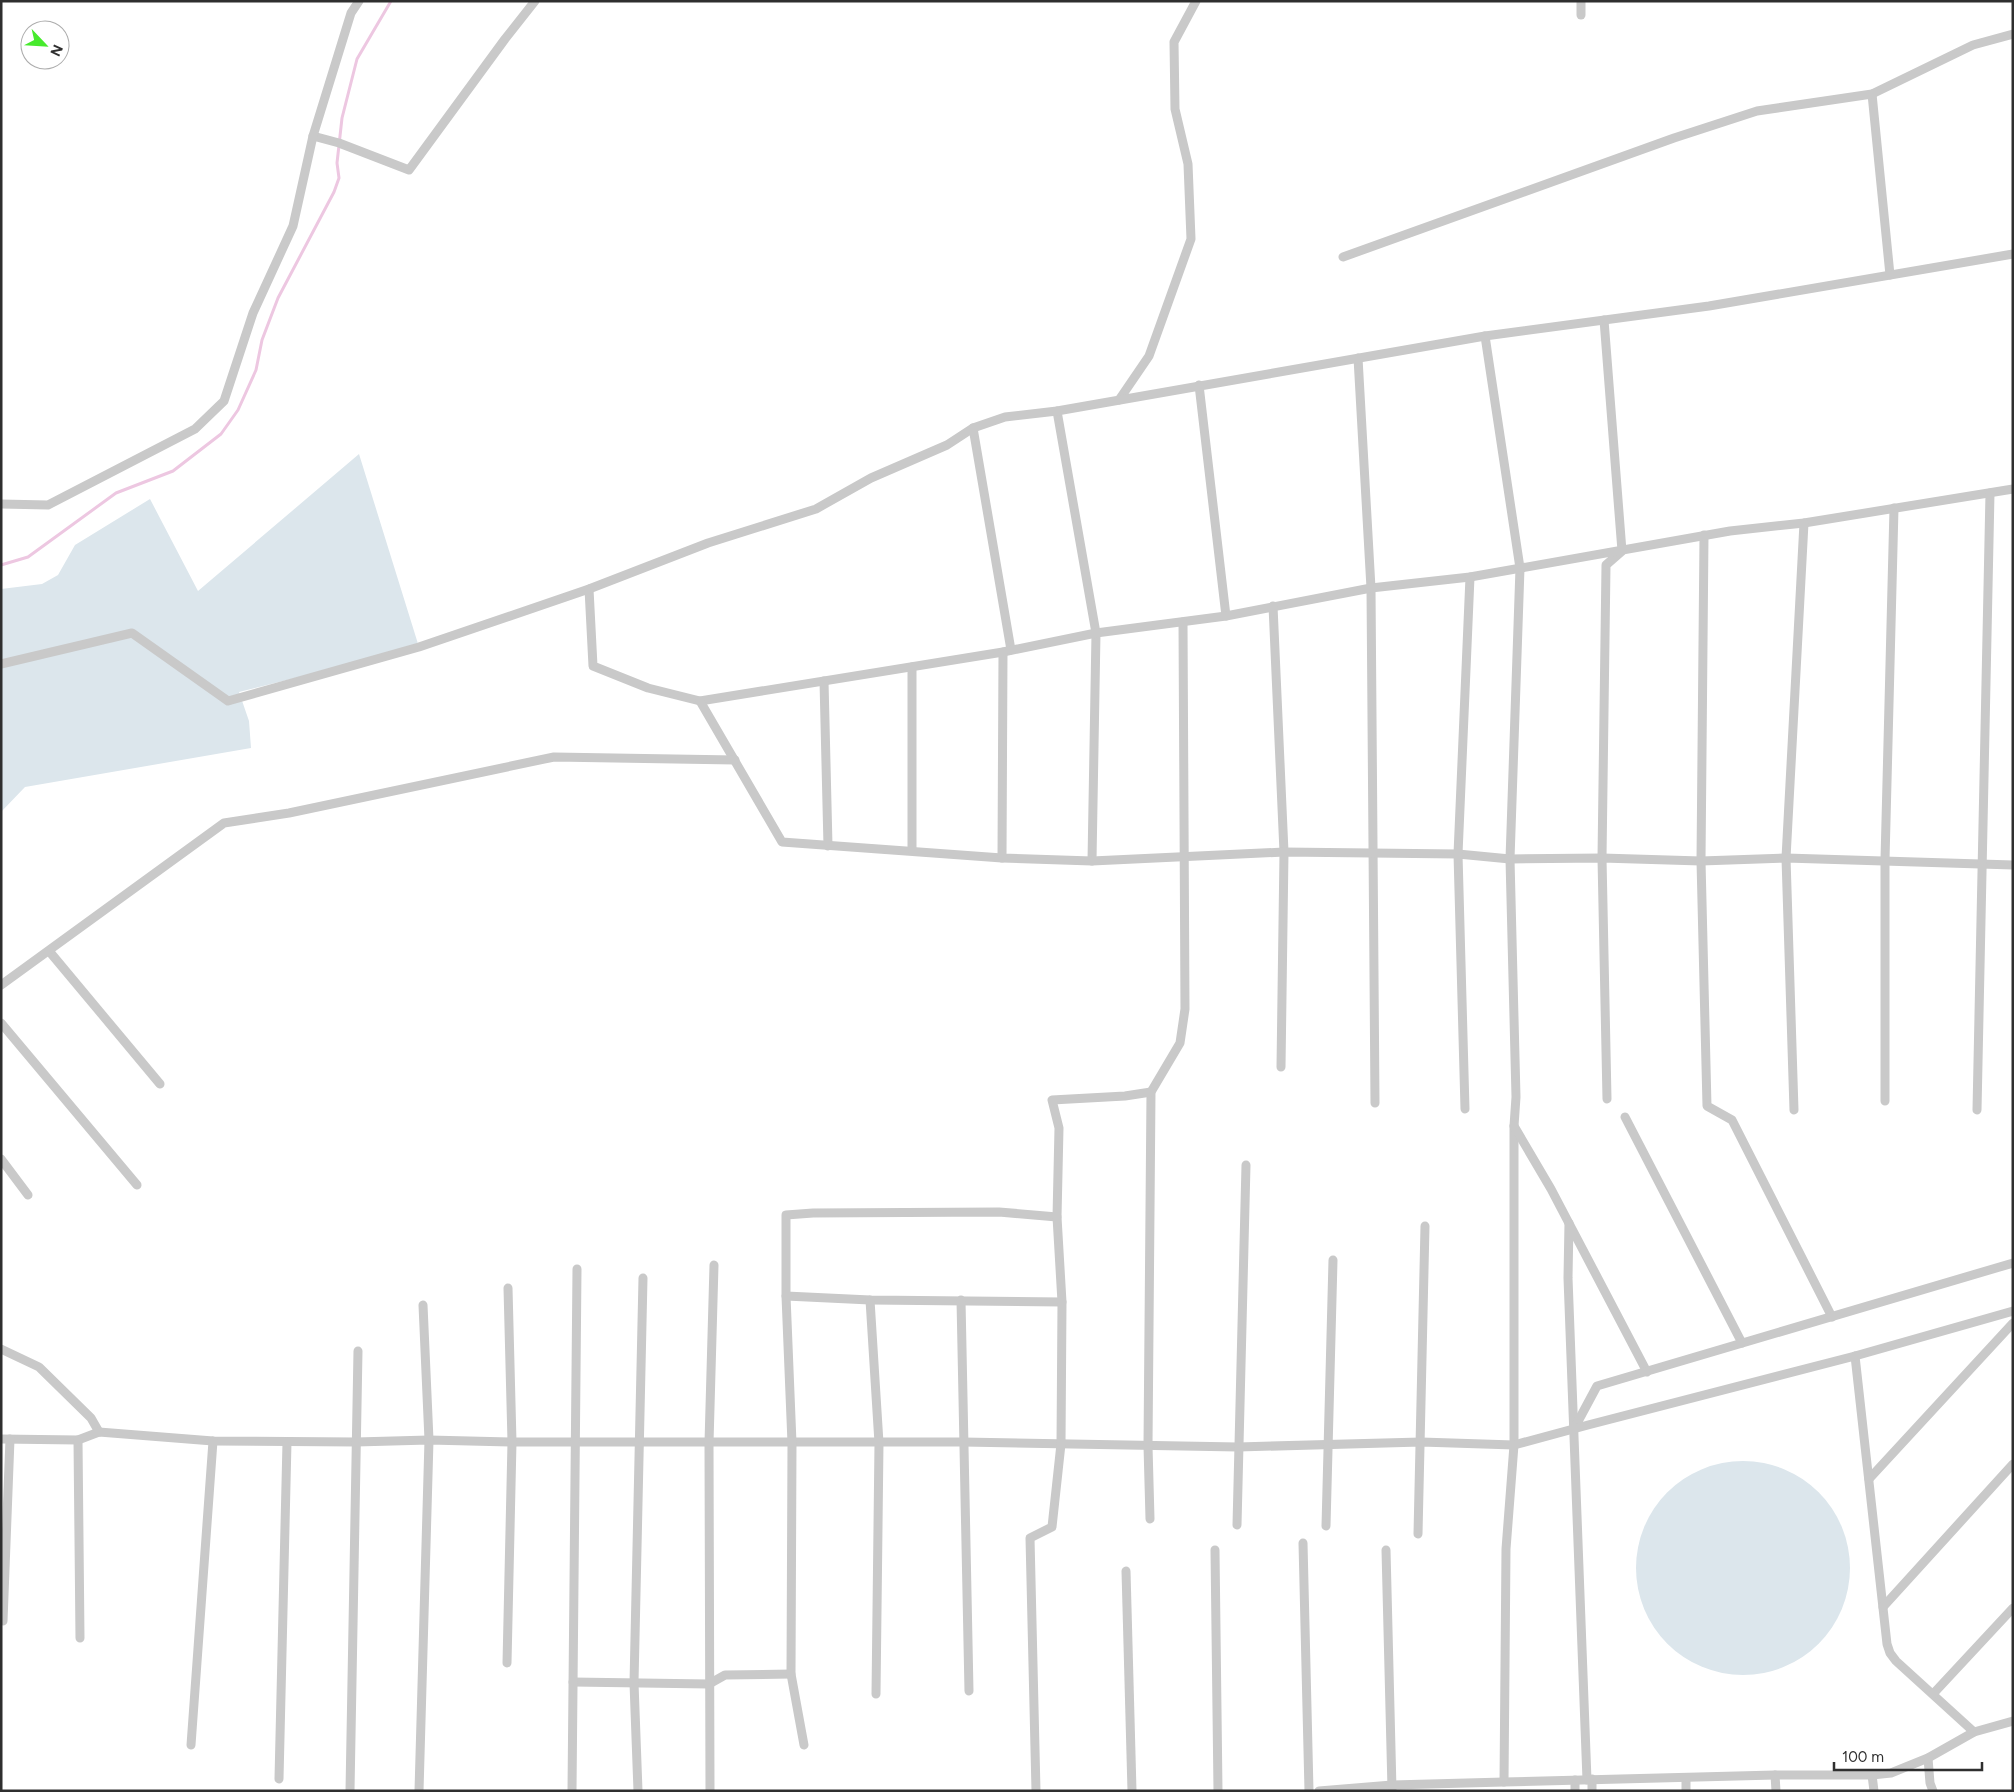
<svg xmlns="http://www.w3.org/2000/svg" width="2014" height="1792" font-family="Figtree,sans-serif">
	<rect width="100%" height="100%" fill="#fff"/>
	<g fill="#dce6ec">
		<polygon points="359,454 419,647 239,692 249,721 251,748 25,787 1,812 1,589 42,584 58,575 75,545 150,499 198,591"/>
		<circle cx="1743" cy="1568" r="107"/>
	</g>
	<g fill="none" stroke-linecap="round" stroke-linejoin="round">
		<polyline stroke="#edc7e1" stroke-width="3" points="1,565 28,557 116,493 173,471 221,434 238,410 256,370 262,340 278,298 334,192 339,178 337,163 342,118 357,59 391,1"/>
		<g stroke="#c9c9c9" stroke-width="9">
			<polyline points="1581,1 1581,15"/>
			<polyline points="1872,94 1890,275"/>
			<polyline points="313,136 339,143 409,170 505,39 535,1"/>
			<polyline points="1343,257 1674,138 1757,111 1872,94 1973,45 2013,34"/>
			<polyline points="1604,320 1622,551 1606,565 1602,858 1607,1099"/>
			<polyline points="1485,336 1520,568 1510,859 1516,1097 1514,1126 1514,1445 1506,1549 1504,1782"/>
			<polyline points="1358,358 1371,588 1375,1103"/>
			<polyline points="1199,385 1226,616"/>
			<polyline points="1119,400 1149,356 1191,239 1188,164 1175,109 1174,42 1196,1"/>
			<polyline points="1057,411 1096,633 1092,861"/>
			<polyline points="973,428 1011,650"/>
			<polyline points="1,504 48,505 195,429 224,401 253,313 293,226 313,136 351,13 359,1"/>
			<polyline points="1704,535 1701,861 1707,1106 1732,1120 1832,1317"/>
			<polyline points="589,589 593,666 648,688 700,701 1003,652 1096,633 1226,616 1371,588 1470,577 1730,531 1804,523 2013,489"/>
			<polyline points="1273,606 1284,852 1281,1067"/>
			<polyline points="1,664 132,633 228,701 419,647 589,589 708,543 816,509 871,478 947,445 973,428 1005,417 1057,411 1485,336 1709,306 2013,254"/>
			<polyline points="824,681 828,846"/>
			<polyline points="700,701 782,842 1002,858 1092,861 1284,852 1458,854 1510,859 1602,858 1701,861 1786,858 2013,865"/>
			<polyline points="912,850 912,667"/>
			<polyline points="1002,858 1003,652"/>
			<polyline points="49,951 160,1084"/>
			<polyline points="1,985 224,823 289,813 554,757 735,760"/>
			<polyline points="1,1023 137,1185"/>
			<polyline points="1885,1101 1885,860 1894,508"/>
			<polyline points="1465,1109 1458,854 1470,577"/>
			<polyline points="1794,1110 1786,858 1804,523"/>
			<polyline points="1977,1110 1990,493"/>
			<polyline points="1625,1117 1742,1343"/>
			<polyline points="1514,1126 1551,1189 1647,1372"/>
			<polyline points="1,1159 28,1195"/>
			<polyline points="1569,1223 1568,1278 1587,1780"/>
			<polyline points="786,1296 870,1300 1062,1302"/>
			<polyline points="870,1300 879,1443 876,1694"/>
			<polyline points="961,1300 969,1691"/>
			<polyline points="1,1349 39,1367 91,1418 99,1432"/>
			<polyline points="1855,1356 1887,1644 1890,1653 1896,1661 1974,1732"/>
			<polyline points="1575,1427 1597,1386 2013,1263"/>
			<polyline points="1,1439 78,1440 99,1432 213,1441 356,1442 429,1440 512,1442 963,1442 1238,1447 1421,1442 1514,1445 1588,1425 1855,1356 2013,1311"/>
			<polyline points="78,1440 80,1638"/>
			<polyline points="1869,1479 2013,1323"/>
			<polyline points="1150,1519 1148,1446 1151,1092 1180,1043 1185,1009 1183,622"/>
			<polyline points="1237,1525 1246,1165"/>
			<polyline points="1326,1526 1333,1260"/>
			<polyline points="1418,1534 1425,1226"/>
			<polyline points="1303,1543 1309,1791"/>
			<polyline points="1215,1550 1218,1791"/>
			<polyline points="1386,1550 1392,1789"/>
			<polyline points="1126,1571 1132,1791"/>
			<polyline points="1883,1607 2013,1464"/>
			<polyline points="3,1621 10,1439"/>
			<polyline points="507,1663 512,1442 508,1288"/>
			<polyline points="573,1682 709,1684 725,1675 791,1674"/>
			<polyline points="1933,1694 2013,1608"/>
			<polyline points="191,1745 213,1441"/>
			<polyline points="804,1745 791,1674 792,1443 786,1296 786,1215 813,1213 999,1212 1057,1217"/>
			<polyline points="1928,1758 1930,1783 1933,1791"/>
			<polyline points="1775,1775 1776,1791"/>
			<polyline points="1872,1775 1874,1791"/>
			<polyline points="1686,1778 1686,1791"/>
			<polyline points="279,1779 287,1442"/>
			<polyline points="1592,1779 1592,1791"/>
			<polyline points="1575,1780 1575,1791"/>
			<polyline points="350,1791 358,1351"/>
			<polyline points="419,1791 429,1440 423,1305"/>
			<polyline points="572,1791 577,1269"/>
			<polyline points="638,1791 634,1683 643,1278"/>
			<polyline points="710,1791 709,1443 714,1265"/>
			<polyline points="1036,1791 1030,1538 1052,1527 1061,1444 1062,1302 1057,1217 1059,1128 1052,1100 1125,1096 1151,1092"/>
			<polyline points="1319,1791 1392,1785 1504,1782 1775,1775 1872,1775 1891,1773 1928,1758 1974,1732 2013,1721"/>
		</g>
	</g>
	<rect width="2014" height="1792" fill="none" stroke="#2f2f2f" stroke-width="5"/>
	<g transform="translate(45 45) rotate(115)"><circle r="24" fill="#ffffff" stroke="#acacac"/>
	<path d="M0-4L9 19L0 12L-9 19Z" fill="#47ea2d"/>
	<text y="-8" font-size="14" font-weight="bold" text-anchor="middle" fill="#2f2f2f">N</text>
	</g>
	<path d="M1834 1762v8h148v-8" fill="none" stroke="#2f2f2f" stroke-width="2.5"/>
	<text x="1842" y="1762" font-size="15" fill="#2f2f2f" stroke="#ffffff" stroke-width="4" paint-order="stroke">100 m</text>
</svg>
